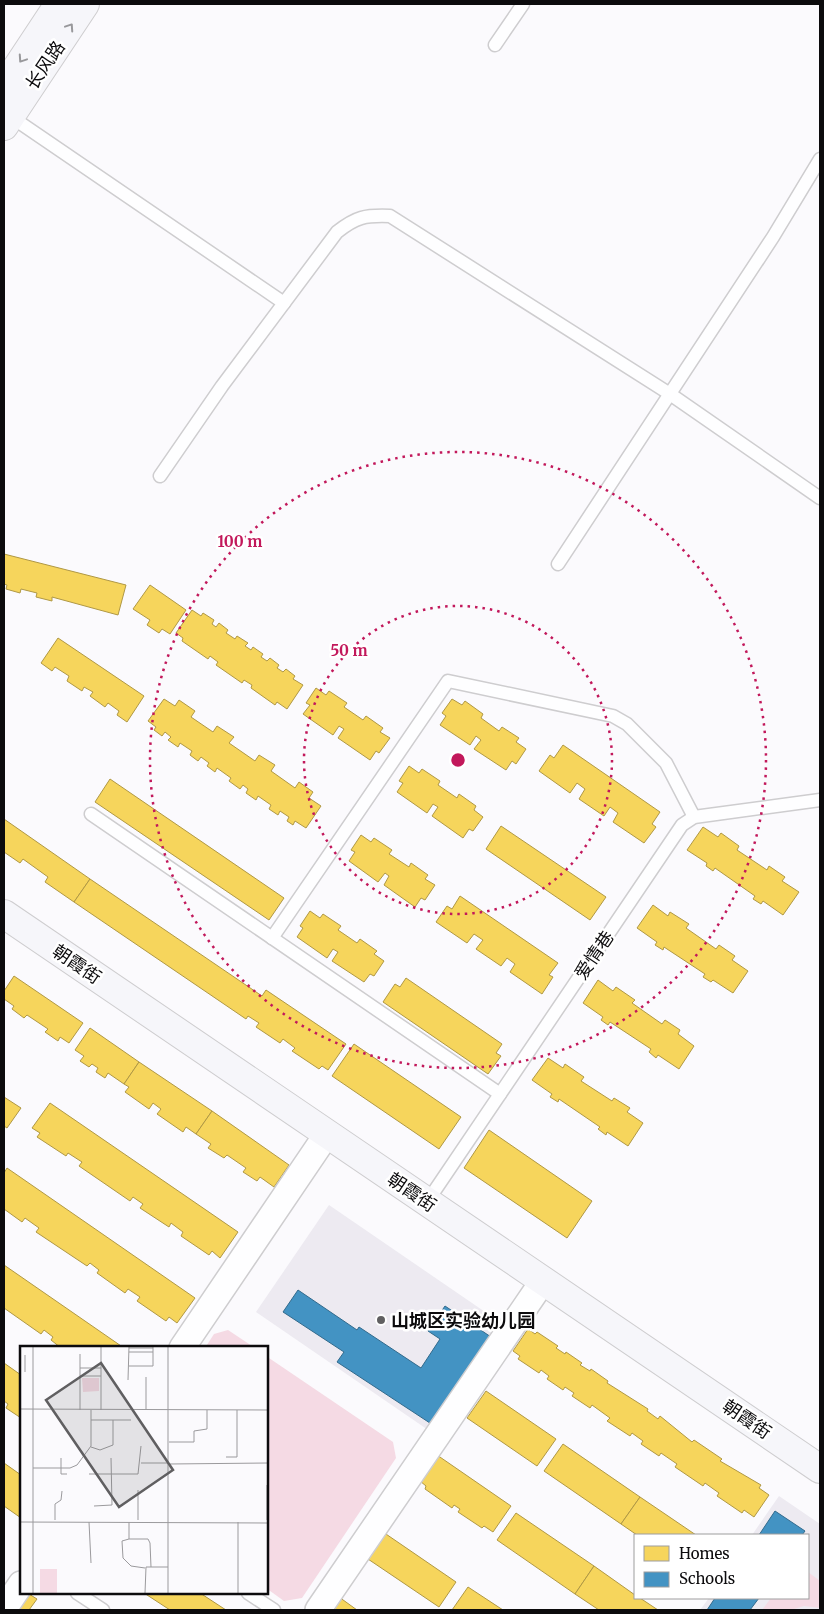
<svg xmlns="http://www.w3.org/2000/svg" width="824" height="1614" font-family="Merriweather,'Noto Sans SC',serif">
	<rect width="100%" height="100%" fill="#fbfafd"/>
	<g fill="#edeaf1">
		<polygon points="329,1205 507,1327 434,1434 256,1312"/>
		<polygon points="779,1496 820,1524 820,1610 700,1610 709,1598 808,1598 808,1535 752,1535"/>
	</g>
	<g fill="#f5dae4">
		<polygon points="228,1330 255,1348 205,1348 214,1334"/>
		<polygon points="266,1356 393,1442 396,1458 302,1598 284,1601 266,1588"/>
		<polygon points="808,1572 820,1581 820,1608 804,1606 791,1610 762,1610 771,1598 808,1598"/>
	</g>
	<g fill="#f6d55c" stroke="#b09844">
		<polygon points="4,554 126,585 118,615 52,597 52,601 36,597 37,593 21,589 20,593 6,589 7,585 4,584"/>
		<polygon points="150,585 186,610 170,634 162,629 159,633 147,625 150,620 133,609"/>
		<polygon points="192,610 201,616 203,613 214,620 212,624 216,627 219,623 228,630 226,633 235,639 237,636 248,643 245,646 251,650 253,647 263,654 261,657 267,661 270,658 279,665 277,668 283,672 286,669 295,676 293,679 303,685 287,709 277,702 275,705 251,688 252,685 244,680 242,683 216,665 218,662 210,656 208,659 182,641 183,638 176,633"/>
		<polygon points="58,638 144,696 127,722 117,715 119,711 108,703 105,707 90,696 93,692 84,687 82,691 67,681 69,676 55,667 52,671 41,663"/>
		<polygon points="316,688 326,695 329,691 347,703 344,707 363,720 366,716 383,728 380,732 390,738 379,753 376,751 370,760 338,738 344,729 339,726 333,735 303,714 310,705 306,703"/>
		<polygon points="164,699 175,706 179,700 195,711 191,717 213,732 217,726 234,737 229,743 255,761 259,755 275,765 271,771 295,788 299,782 313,792 309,798 321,806 306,828 295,821 293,825 287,821 289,817 280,811 278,815 269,809 271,805 258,796 256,800 246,793 248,789 243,785 240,789 229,781 231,778 217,768 215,772 207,766 209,763 201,757 198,761 190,755 192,751 180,743 178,747 168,740 171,737 165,732 162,736 154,730 156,727 148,721"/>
		<polygon points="452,699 462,705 465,701 483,714 481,718 499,731 502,727 519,738 516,742 526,749 516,764 512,761 506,770 474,749 481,740 476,736 470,745 440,725 446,716 442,713"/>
		<polygon points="563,745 660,812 652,824 656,827 644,843 613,822 618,813 610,807 604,816 579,799 585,789 577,783 570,793 539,771 550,755 554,758"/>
		<polygon points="409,766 419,773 422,769 440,781 438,785 457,798 459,794 476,806 474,810 483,817 473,831 469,829 463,838 432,816 438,807 433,804 427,813 397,792 403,783 399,781"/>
		<polygon points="110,779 284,898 269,920 95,802"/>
		<polygon points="4,819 90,879 74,902 45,882 48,877 23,859 20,863 4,852"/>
		<polygon points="501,826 606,897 590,920 486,849"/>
		<polygon points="703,827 718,837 721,833 739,846 737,850 767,870 769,866 785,877 782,881 799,892 783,915 763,901 761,904 753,899 755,896 715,868 713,871 706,866 707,863 687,850"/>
		<polygon points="361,835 371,842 374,838 392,850 389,854 409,867 411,863 428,875 425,879 435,885 425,900 421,898 415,907 384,885 389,876 385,873 378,882 349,861 355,852 351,850"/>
		<polygon points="90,879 262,996 266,990 346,1044 328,1070 322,1066 319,1069 292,1051 295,1048 283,1039 280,1043 256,1027 259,1023 248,1016 246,1019 74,902"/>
		<polygon points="460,896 558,963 549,975 553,977 542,994 510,972 515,964 507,958 501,966 476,949 483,940 474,934 467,943 436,922 447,906 452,909"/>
		<polygon points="653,905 668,916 670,912 689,924 686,928 716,949 719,945 735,956 732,960 748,971 733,993 713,980 711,982 703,977 705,974 664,947 663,950 655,945 657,942 637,928"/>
		<polygon points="310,911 320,918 323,914 341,926 338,930 357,943 360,939 377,951 374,954 384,961 374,976 370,974 364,982 332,961 338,952 333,949 327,958 297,937 303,928 300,926"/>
		<polygon points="14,976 83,1023 69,1043 60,1037 58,1041 45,1032 48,1029 27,1015 24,1018 12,1009 14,1006 4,999 4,991"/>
		<polygon points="406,978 502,1044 496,1053 501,1056 488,1074 383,1002 395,984 400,987"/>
		<polygon points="598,980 613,991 616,987 635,1000 632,1003 662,1024 665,1020 680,1030 678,1034 694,1046 679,1069 658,1055 656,1058 649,1052 651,1049 610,1022 608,1025 601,1020 603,1017 583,1003"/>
		<polygon points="90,1028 139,1062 124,1084 108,1073 105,1078 96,1072 98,1068 92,1064 89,1067 80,1061 84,1056 75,1050"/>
		<polygon points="354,1044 461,1117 439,1149 332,1076"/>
		<polygon points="548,1058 563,1068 565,1064 584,1077 581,1081 612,1101 614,1098 630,1108 627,1112 643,1123 628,1146 607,1132 606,1135 598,1129 600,1127 559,1099 558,1102 550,1097 552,1094 532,1080"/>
		<polygon points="139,1062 212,1111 196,1134 186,1127 183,1132 157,1114 161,1109 153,1103 149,1109 125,1092 129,1087 124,1084"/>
		<polygon points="4,1097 21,1108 7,1128 4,1126"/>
		<polygon points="50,1103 238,1232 220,1258 212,1251 209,1255 181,1236 183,1232 171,1223 169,1227 140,1208 143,1204 133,1197 130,1201 79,1166 82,1162 68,1153 66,1156 37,1137 40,1133 32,1128"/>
		<polygon points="212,1111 289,1165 274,1187 260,1177 257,1181 243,1172 246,1168 227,1155 224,1158 208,1148 211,1144 196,1134"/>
		<polygon points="489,1130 592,1201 567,1238 464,1168"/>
		<polygon points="7,1168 195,1298 177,1323 169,1317 166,1321 137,1301 140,1297 128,1289 125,1293 97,1273 99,1270 90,1263 87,1266 36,1232 39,1228 25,1218 22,1222 4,1209 4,1173"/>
		<polygon points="4,1265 124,1348 61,1348 51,1340 53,1337 44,1330 41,1334 4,1308"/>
		<polygon points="528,1329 535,1334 537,1332 558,1346 556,1348 565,1354 566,1352 582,1363 580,1365 590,1371 591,1369 608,1381 607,1383 648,1409 647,1411 658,1419 660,1416 692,1442 694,1440 722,1459 720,1461 761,1485 759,1488 769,1495 754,1517 744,1510 742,1513 717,1496 719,1493 705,1483 703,1486 675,1467 677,1464 661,1453 659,1456 641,1444 643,1441 632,1433 630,1436 607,1421 610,1418 592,1405 590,1408 572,1396 574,1393 565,1387 563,1390 547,1379 549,1376 541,1370 539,1373 518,1359 520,1356 513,1351"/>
		<polygon points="4,1363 21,1375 21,1418 6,1408 8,1404 4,1401"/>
		<polygon points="486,1391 556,1439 537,1466 467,1418"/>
		<polygon points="563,1444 640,1497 621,1524 544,1471"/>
		<polygon points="437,1455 511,1506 493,1532 484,1526 482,1528 458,1512 460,1509 454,1505 452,1508 425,1489 426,1486 420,1481"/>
		<polygon points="4,1463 21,1475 21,1518 4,1506"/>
		<polygon points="640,1497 696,1535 637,1535 621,1524"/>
		<polygon points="516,1513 594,1566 575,1594 497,1540"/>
		<polygon points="383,1532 456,1582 439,1607 365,1557"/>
		<polygon points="594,1566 635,1595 635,1598 640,1598 658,1610 599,1610 575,1594"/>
		<polygon points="468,1587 503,1610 452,1610"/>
		<polygon points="144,1593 200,1593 226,1610 170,1610"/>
		<polygon points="29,1594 37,1599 29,1610 18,1610"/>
		<polygon points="339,1597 357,1610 330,1610"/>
	</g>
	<g fill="#4393c3" stroke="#326a8c">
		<polygon points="298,1290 357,1330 359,1327 421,1368 440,1339 428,1331 445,1306 494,1339 436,1427 337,1362 344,1352 283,1312"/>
		<polygon points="775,1511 805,1531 802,1535 759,1535"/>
		<polygon points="715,1598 759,1598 750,1610 707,1610"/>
	</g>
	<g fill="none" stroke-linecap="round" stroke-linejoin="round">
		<defs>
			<g id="lane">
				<polyline points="495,45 523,4"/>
				<polyline points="10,116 284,303"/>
				<path d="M 160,476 L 222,386 L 337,232 C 356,217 365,215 390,216 L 670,394 L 820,498"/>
				<polyline points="558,564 773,237 820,159"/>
				<polyline points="91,814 500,1094"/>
				<polyline points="272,938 448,681 613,716 627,724 666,763 694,817"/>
				<polyline points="427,1202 682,825 694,817 820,800"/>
				<polyline points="77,1593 103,1610"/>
				<polyline points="248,1593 274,1610"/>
			</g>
			<g id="street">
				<polyline points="182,1348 327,1134"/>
				<polyline points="4,1609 21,1584"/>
				<polyline points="318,1610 543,1281"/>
			</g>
			<g id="secondary">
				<polyline points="4,87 59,4"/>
				<polyline points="4,126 85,4"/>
				<polyline points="4,914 820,1469"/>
			</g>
		</defs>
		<use href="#lane" stroke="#cecdcf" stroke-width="15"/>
		<use href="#street" stroke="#cecdcf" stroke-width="28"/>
		<use href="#secondary" stroke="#cecdcf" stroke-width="30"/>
		<use href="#lane" stroke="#fefeff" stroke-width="12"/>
		<use href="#street" stroke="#fefeff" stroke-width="25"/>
		<use href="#secondary" stroke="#f6f6fa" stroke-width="28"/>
	</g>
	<defs><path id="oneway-chevron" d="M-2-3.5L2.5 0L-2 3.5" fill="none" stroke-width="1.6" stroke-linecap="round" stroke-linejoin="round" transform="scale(1.25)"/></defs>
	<g stroke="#98989b">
		<use href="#oneway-chevron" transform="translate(70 27) rotate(-56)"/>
		<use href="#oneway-chevron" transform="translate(22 59) rotate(124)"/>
	</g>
	<g fill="none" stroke="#c2185b" stroke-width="2.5" stroke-dasharray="2.5 5">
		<circle cx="458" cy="760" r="154"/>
		<circle cx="458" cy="760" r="308"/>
	</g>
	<circle fill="#605f61" stroke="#fff" stroke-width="2" cx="381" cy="1320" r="5"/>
	<g text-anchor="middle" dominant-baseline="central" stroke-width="5" stroke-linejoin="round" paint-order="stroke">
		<g font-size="18" fill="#0c0b0d" stroke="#fff">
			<text transform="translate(45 65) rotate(-56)">长风路</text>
			<text transform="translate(594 955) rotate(-56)">爱情巷</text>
			<text transform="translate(77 964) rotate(34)">朝霞街</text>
			<text transform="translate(412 1192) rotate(34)">朝霞街</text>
			<text transform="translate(747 1419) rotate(34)">朝霞街</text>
		</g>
		<g font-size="18" font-weight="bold" fill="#0c0b0d" stroke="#fff" text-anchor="start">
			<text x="391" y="1320">山城区实验幼儿园</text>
		</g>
	</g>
	<g transform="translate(20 1346)">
		<rect width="248" height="248" fill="#fbfafd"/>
		<path d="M 62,32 L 79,32 L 79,45 L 63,46 ZM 20,223 L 37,223 L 37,247 L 20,247 Z" fill="#f5dae4"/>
		<path fill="none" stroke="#9b9a9d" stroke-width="1" d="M 13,0 L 13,247M 148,0 L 148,247M 109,2 L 133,2M 109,6 L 133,6M 5,9 L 5,26M 109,20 L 133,20 L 133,0M 60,22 L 81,22M 60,30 L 81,30M 108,34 L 109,0M 0,63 L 248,64M 60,64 L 60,8M 81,64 L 81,0M 126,64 L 126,31M 71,74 L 111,74M 149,96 L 174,96 L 174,85 L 187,83 L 187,64M 71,101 L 80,104 L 93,99 L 93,74M 206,111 L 217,111 L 217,64M 41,112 L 41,128 L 47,128M 121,117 L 148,117M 149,118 L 248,117M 13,122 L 50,122 L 57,119 L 71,100 L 71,64M 69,128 L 118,128 L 121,100M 74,160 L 92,159 L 91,112M 35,174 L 35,158 L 41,154 L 42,145M 118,174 L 118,144M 247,174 L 247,139M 0,176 L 248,177M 69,176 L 71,217M 109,176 L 109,193 L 128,193 L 130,197 L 131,221M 218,176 L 218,247M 109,193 L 102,195 L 103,212 L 111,220 L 125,222M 125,247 L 126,221 L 148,221"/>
		<path fill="#605f61" fill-opacity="0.15" stroke="#605f61" stroke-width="2.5" d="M 81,17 L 153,124 L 99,161 L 26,54 Z"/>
		<rect width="248" height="248" fill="none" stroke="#0c0b0d" stroke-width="2.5"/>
	</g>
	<circle cx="458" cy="760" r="8" fill="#c2185b" stroke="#fff" stroke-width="2.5"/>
	<g font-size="15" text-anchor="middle" font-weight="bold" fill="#c2185b" stroke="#fff" stroke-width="5" stroke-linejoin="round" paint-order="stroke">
		<text x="240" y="547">100 m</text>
		<text x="349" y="656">50 m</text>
	</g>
	<rect width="824" height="1614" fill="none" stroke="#0c0b0d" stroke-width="10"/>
	<rect x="634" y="1534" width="175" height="65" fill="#ffffff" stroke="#9e9d9e"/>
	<rect x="644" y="1546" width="25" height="15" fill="#f6d55c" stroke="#9e9d9e"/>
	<text x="679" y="1559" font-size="15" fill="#0c0b0d">Homes</text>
	<rect x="644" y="1572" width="25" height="15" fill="#4393c3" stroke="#9e9d9e"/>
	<text x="679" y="1584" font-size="15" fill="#0c0b0d">Schools</text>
</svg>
